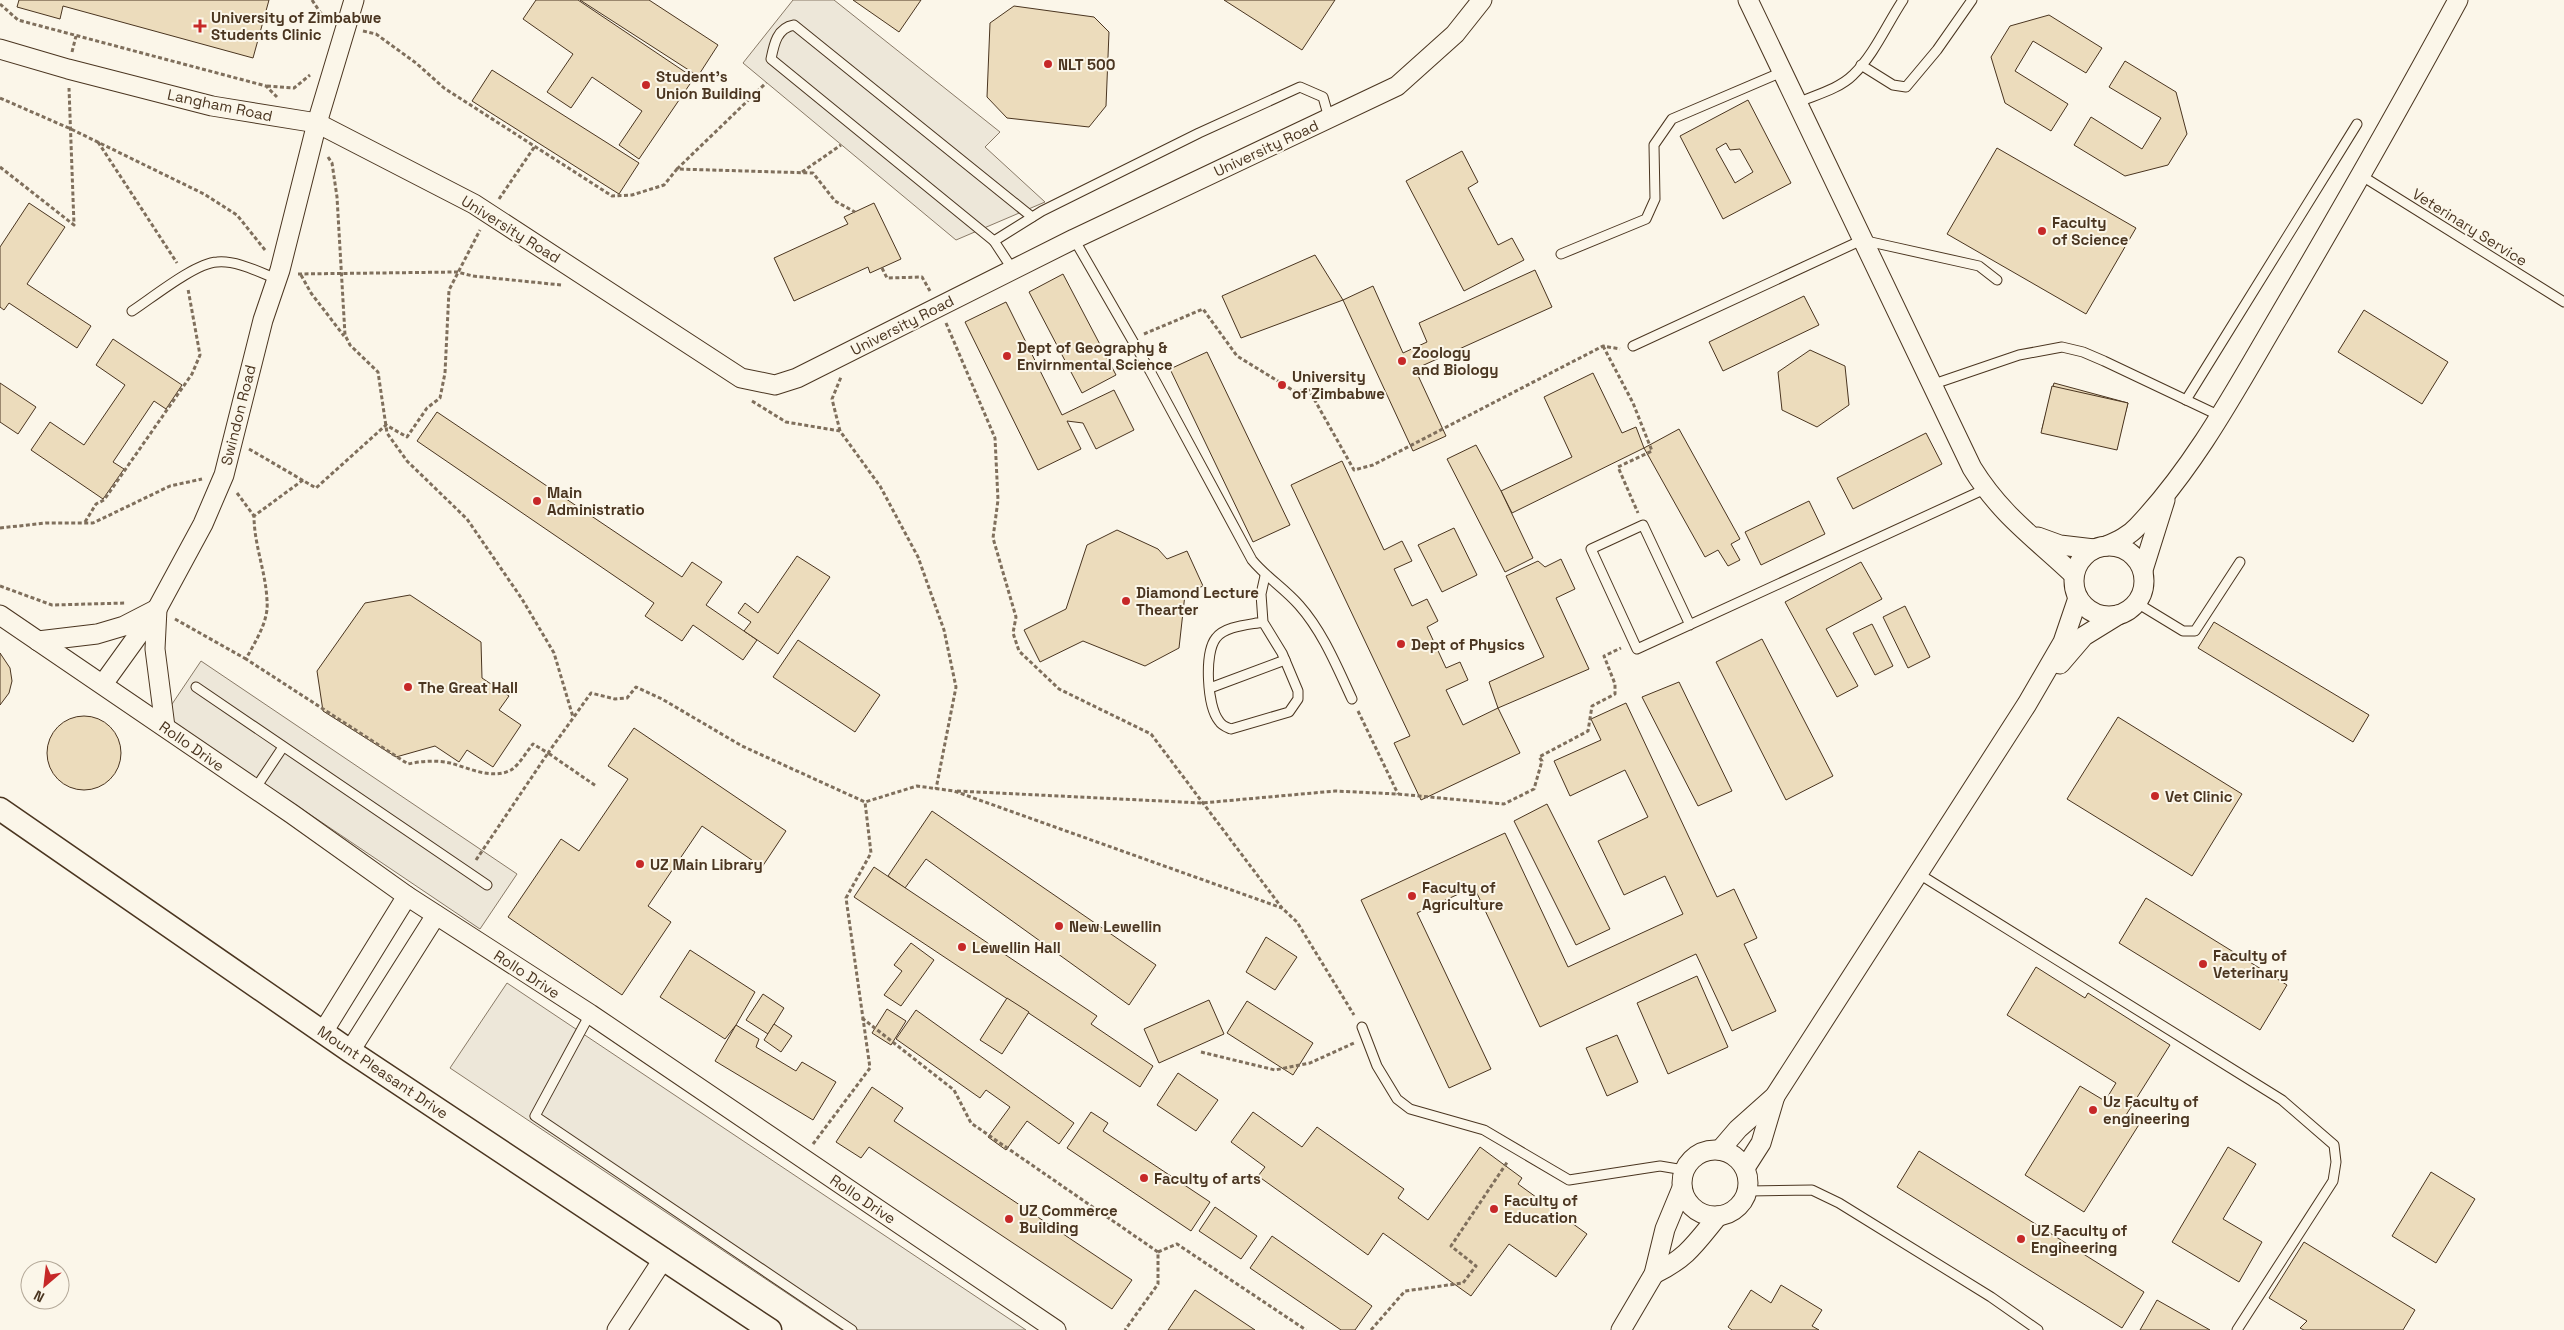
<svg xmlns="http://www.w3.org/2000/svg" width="2564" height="1330" font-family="'Space Grotesk',sans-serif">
	<rect width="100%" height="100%" fill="#fbf6e9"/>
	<g fill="#ede7d9" stroke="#887966">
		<polygon points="793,0 834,0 1000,132 985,147 1045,202 956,240 743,63"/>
		<polygon points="201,661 517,874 480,929 164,716"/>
		<polygon points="507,983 1026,1330 842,1330 450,1068"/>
	</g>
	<g fill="#ecdcbc" stroke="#4a3520" fill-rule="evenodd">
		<polygon points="19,0 269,0 253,58 63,6 60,19 17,7"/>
		<polygon points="536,0 578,0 694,78 639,159 619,145 642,111 592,77 571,108 547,92 573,54 523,19"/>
		<polygon points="580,0 649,0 718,45 698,76"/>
		<polygon points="853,0 921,0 899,32"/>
		<polygon points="1224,0 1335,0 1302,50"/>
		<polygon points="1014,6 1094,17 1109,32 1106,106 1089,127 1007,118 987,97 990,23"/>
		<polygon points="2049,15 2102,48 2086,73 2033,41 2015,71 2068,104 2051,131 2005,103 1991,57 2010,26"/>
		<polygon points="2125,61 2176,92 2187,134 2168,165 2125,176 2074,145 2091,117 2142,149 2161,118 2109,87"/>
		<polygon points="492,70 639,163 619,194 472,101"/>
		<path d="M 1748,100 L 1791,183 L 1723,219 L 1680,136 ZM 1726,143 L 1730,150 L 1740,149 L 1753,172 L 1735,183 L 1716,149 Z"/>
		<polygon points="1997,148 2136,228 2086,314 1947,234"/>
		<polygon points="1462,151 1478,182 1468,188 1498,245 1512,238 1524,260 1464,291 1406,181"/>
		<polygon points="29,203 65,227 27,284 91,326 77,348 9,303 4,310 0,307 0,247"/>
		<polygon points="874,203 901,259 870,273 868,267 794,301 774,258 848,224 844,217"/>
		<polygon points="1315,255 1343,300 1241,338 1222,296"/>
		<polygon points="1535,270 1552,307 1415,369 1446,436 1413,451 1343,300 1373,286 1403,353 1427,342 1419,323"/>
		<polygon points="1063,274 1116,375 1082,393 1029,292"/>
		<polygon points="1804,296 1819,325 1723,371 1709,342"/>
		<polygon points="1006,302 1062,415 1114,390 1134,430 1096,449 1083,423 1067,421 1081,449 1038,470 965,322"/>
		<polygon points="2364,310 2448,362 2422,404 2338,352"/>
		<polygon points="113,339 182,385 166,409 154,401 113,462 124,469 103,499 31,450 50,422 84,445 125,385 96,365"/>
		<polygon points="1810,350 1845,366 1849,405 1817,427 1782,410 1778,372"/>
		<polygon points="1207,352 1290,525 1253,542 1170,369"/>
		<polygon points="1593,373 1622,433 1636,427 1644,448 1512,513 1501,491 1572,457 1544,397"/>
		<polygon points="0,383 36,407 18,434 0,422"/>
		<polygon points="2054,383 2128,403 2116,448 2042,429"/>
		<polygon points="2052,386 2128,403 2117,450 2041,433"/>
		<polygon points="437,412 682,577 692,562 722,582 706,605 757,640 743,660 693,625 682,641 645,616 654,603 417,441"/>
		<polygon points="1679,429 1740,539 1731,544 1740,560 1728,566 1718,550 1705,557 1644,448"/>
		<polygon points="1926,433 1942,464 1853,509 1837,478"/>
		<polygon points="1476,445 1501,491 1533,558 1505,572 1447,459"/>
		<polygon points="1342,461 1384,550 1402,541 1412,561 1394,569 1412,606 1427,599 1438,621 1427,627 1446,668 1460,662 1468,680 1446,690 1463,725 1498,708 1520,753 1421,800 1394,743 1410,736 1291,485"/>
		<polygon points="1809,501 1825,534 1761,565 1745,532"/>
		<polygon points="1454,528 1477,575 1442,592 1418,545"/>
		<polygon points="1117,530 1158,549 1167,559 1187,551 1203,586 1185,594 1179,648 1145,666 1083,641 1040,662 1024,630 1066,609 1087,545"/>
		<polygon points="797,556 830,577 778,654 744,631 751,622 738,613 745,603 758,613"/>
		<polygon points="1561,559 1575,589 1556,598 1589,669 1498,708 1489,682 1544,657 1506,576 1538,561 1545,567"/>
		<polygon points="1861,562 1882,599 1826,629 1858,686 1837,697 1785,602"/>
		<polygon points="410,595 481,642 482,678 509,696 499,710 521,725 493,767 467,750 459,762 435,746 396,757 323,711 317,671 365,603"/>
		<polygon points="1905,606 1930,657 1908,668 1883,617"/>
		<polygon points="2214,622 2369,715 2353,742 2198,648"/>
		<polygon points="1872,624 1893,666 1875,675 1853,633"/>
		<polygon points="1762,639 1833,776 1786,800 1716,662"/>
		<polygon points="798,640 880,695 855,732 773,677"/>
		<polygon points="0,653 10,668 12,681 9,693 0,705"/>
		<polygon points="1679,682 1732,791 1698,806 1642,697"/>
		<polygon points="1626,703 1717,897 1734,889 1757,938 1744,944 1776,1011 1732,1031 1696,954 1540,1027 1474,887 1417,913 1491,1069 1449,1088 1361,900 1505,833 1568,967 1683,914 1665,876 1624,895 1598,841 1648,817 1625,770 1570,796 1554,761 1601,740 1591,719"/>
		<circle cx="84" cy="753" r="37"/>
		<polygon points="2118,717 2242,794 2192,876 2067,799"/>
		<polygon points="634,728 786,831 762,867 702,826 648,906 671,922 622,995 508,917 561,839 579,851 628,779 608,766"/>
		<polygon points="1547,804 1610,929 1576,945 1514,821"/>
		<polygon points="932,811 1156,965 1129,1005 926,859 905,888 888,876"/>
		<polygon points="874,867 1097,1016 1091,1024 1153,1066 1140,1087 854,897"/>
		<polygon points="2146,898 2287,985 2260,1030 2119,943"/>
		<polygon points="1266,937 1297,957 1275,990 1246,972"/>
		<polygon points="911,943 934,960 901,1006 884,995 902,971 894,965"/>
		<polygon points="690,950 755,992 736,1025 725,1039 660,997"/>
		<polygon points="2036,967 2085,998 2088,993 2170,1045 2126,1115 2140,1123 2084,1212 2025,1175 2080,1086 2105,1101 2116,1083 2007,1015"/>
		<polygon points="1697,976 1728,1047 1668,1074 1637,1003"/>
		<polygon points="763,994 784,1008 768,1034 746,1020"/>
		<polygon points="1007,998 1029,1012 1002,1054 980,1040"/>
		<polygon points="1209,1000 1224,1034 1159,1063 1144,1029"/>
		<polygon points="1247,1001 1313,1043 1293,1075 1227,1033"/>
		<polygon points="887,1009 906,1021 891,1045 872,1033"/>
		<polygon points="916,1010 1074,1123 1059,1144 1027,1121 1006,1150 988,1137 1010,1107 986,1090 980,1098 896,1039"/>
		<polygon points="774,1024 792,1036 781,1052 764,1040"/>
		<polygon points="736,1025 759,1039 756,1047 796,1071 802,1062 836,1082 813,1120 715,1061"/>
		<polygon points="1617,1035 1638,1082 1607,1096 1586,1048"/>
		<polygon points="1178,1073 1218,1100 1196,1131 1157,1105"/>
		<polygon points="872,1087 903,1108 894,1121 1132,1280 1112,1309 869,1147 861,1158 836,1142"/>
		<polygon points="1091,1112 1108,1123 1103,1131 1210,1202 1191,1231 1067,1148"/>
		<polygon points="1253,1112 1302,1147 1317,1127 1404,1189 1398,1198 1428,1220 1480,1147 1522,1178 1518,1184 1587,1234 1556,1277 1509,1244 1471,1296 1383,1233 1368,1255 1258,1176 1265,1167 1231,1142"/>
		<polygon points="2228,1147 2256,1164 2223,1219 2262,1242 2239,1282 2172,1242"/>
		<polygon points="1919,1151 2144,1292 2122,1328 1897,1187"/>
		<polygon points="2431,1172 2475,1199 2436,1263 2392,1236"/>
		<polygon points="1215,1207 1257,1236 1241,1259 1199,1231"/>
		<polygon points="1272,1236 1372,1306 1355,1330 1341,1330 1250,1268"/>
		<polygon points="2304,1242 2415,1310 2403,1330 2304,1330 2300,1328 2307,1321 2269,1298"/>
		<polygon points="1781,1285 1822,1310 1812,1326 1819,1330 1732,1330 1728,1327 1751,1290 1771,1303"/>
		<polygon points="1195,1290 1255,1330 1168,1330"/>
		<polygon points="2157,1300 2210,1330 2140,1330"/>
	</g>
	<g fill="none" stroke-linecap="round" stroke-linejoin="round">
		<defs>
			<g id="service">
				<polyline points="1861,65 1893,85 1906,87 1937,50 1972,0"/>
				<path d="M 1797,103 C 1815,95 1839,89 1853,75 C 1874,55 1887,24 1903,0"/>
				<polyline points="2362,176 2564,302"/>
				<path d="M 1074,239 L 1150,371 L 1252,560 C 1266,577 1284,588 1299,605 C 1323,632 1337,667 1352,699"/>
				<path d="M 994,241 L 771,59 C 774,44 777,28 794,25 L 1032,217"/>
				<polyline points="1561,254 1646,219 1655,199 1654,145 1672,119 1782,72"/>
				<polyline points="1013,270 994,241 1042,211 1199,133 1300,87 1323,97 1329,118"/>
				<path d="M 132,311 C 152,298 195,263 217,262 C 236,260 259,272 277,279"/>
				<polyline points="1633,346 1862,240 1979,266 1997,280"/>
				<polyline points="1931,385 2019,355 2062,347 2083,352 2104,361 2220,416"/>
				<polyline points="2186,400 2357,124"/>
				<polyline points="2137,603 2183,631 2195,631 2240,562"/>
				<path d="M 1263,622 C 1248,625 1225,626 1216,638 C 1204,653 1207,706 1219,721 C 1222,726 1226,727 1231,729 L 1289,712 L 1298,699 L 1298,691 L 1282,653 L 1263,622 L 1261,594 L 1265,576"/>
				<polyline points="1690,625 1643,525 1591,549 1637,649 1985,489"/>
				<polyline points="196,687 487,885"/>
				<polyline points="1210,688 1285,660"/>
				<polyline points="255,789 283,747"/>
				<polyline points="1919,874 2282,1100 2334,1145 2336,1162 2333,1181 2237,1330"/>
				<polyline points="590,1014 535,1116 852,1330"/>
				<polyline points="1362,1027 1377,1066 1397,1099 1410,1109 1484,1130 1569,1180 1660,1166 1684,1170"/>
				<polyline points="1748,1191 1812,1190 1839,1203 1991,1297 2038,1330"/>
			</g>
			<g id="minor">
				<path d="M 1748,0 L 1972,468 C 2001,515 2035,538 2074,575"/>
				<polyline points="0,49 68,69 212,106 317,123 474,204 741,378 775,385 797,378 1074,239 1397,86 1455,34 1482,0"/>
				<polyline points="2038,537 2060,545 2094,549"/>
				<circle cx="2109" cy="581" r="35"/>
				<path d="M 2106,546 C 2118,541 2129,536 2138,526 C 2194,467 2234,393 2275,323 C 2338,216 2399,109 2458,0"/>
				<polyline points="2143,570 2165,500"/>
				<polyline points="0,615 292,814 407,896 590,1014 1056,1330"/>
				<polyline points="38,641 97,634 124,626 157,609 155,649 165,727"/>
				<polyline points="2060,664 2084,636 2118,615"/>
				<polyline points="103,684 157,609 203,524 224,475 263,320 280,270 317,123 354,0"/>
				<polyline points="323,1032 407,896"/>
				<polyline points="350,1051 436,915"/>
				<circle cx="1715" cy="1183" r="33"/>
				<polyline points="1720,1150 1738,1129 1775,1096 2027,704 2063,642 2078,598"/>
				<polyline points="1745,1168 1761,1143 1775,1096"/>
				<path d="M 1654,1274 C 1687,1258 1695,1244 1718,1216"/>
				<polyline points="617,1330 664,1258"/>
				<polyline points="1621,1330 1654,1274 1665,1229 1682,1188"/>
			</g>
			<polyline id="tertiary" points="0,809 350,1051 770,1330"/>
		</defs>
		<use href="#service" stroke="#4a3520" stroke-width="11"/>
		<use href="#minor" stroke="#4a3520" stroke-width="21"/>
		<use href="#tertiary" stroke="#4a3520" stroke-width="25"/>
		<g stroke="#7f6f5c" stroke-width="3" stroke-dasharray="4 2.5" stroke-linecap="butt">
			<polyline points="312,0 324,18 328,21"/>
			<polyline points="0,4 18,20 266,86 277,97"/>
			<polyline points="363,31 376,34 416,63 444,88 612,196 632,195 664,185 677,169 813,173 835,201 855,212"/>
			<polyline points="72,52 76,36"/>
			<polyline points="267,86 294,88 310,75"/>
			<polyline points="0,98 71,129 204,194 237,215 265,250"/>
			<polyline points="98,142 177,263"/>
			<polyline points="328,157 332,163 337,197 345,335 350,345 378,372 387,433 407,461 467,519 522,599 554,653 573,717"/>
			<polyline points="0,167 74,225 69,88"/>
			<polyline points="677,169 766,83"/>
			<polyline points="802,172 841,145"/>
			<polyline points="499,199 535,146"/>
			<polyline points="882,268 887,278 922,277 930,291"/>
			<polyline points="298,274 457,272 473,276 561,285"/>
			<polyline points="301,275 311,293 344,336"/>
			<polyline points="946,323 995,438 998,500 993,538 1016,617 1013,633 1019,651 1059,689 1151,734 1282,908 1297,922 1354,1015"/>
			<polyline points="1144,334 1203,309 1237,356 1294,391 1309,390 1354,470 1373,465 1603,346 1620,349"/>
			<polyline points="1603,346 1633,403 1652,451 1618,467 1638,513"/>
			<polyline points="752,401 786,422 840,431 880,486 918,557 944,630 956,687 936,789"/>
			<polyline points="840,431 832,399 841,377"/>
			<polyline points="249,449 316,488 386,425 407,437 427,408 440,398 445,373 449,290 480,230"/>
			<path d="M 303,480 L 254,516 C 254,545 266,572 267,601 C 269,621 255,642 246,659 L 408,764 C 421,761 437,760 450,763 C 469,768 492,780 511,770 C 519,765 527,751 533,744 L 548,753 L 591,693 L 615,699 L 627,698 L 636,687 L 662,699 L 742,746 L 865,802 L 917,786 L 954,791 L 1282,908"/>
			<polyline points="237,493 254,516"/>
			<polyline points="85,522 96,504 104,500 192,374 200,355 188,289"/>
			<polyline points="0,528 46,523 93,523 170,486 202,479"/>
			<polyline points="0,586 52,605 125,603"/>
			<polyline points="175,619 246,659"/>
			<polyline points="1358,711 1398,794"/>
			<polyline points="957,791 1202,803 1335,791 1398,794 1504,804 1534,789 1542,761 1539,757 1588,731 1592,706 1615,694 1615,684 1604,656 1621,648"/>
			<polyline points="476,860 548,753 596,786"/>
			<polyline points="862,1018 954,1090 971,1123 1158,1252 1158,1284 1125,1330"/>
			<polyline points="1201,1052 1275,1070 1310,1063 1354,1043"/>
			<polyline points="813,1144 870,1068 846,898 871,853 865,802"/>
			<polyline points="1158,1252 1177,1244 1306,1330"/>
			<polyline points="1371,1330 1405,1291 1463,1283 1476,1266 1451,1246 1508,1161"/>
		</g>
		<use href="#service" stroke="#fbf6e9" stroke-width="9"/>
		<use href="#minor" stroke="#fbf6e9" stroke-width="19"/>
		<use href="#tertiary" stroke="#fbf6e9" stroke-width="22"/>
	</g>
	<g fill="#c62828" stroke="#fbf6e9" stroke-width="2">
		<path d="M197.5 18.5h5v5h5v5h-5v5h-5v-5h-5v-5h5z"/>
		<circle cx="1048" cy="64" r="5"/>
		<circle cx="646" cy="85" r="5"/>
		<circle cx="2042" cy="231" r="5"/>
		<circle cx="1007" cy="356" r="5"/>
		<circle cx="1402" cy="361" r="5"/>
		<circle cx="1282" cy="385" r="5"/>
		<circle cx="537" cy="501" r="5"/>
		<circle cx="1126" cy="601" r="5"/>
		<circle cx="1401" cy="644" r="5"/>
		<circle cx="408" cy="687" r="5"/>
		<circle cx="2155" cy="796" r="5"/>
		<circle cx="640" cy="864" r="5"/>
		<circle cx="1412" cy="896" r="5"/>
		<circle cx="1059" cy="926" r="5"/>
		<circle cx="962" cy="947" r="5"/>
		<circle cx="2203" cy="964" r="5"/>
		<circle cx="2093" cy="1110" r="5"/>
		<circle cx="1144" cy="1178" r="5"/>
		<circle cx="1494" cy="1209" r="5"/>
		<circle cx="1009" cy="1219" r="5"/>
		<circle cx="2021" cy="1239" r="5"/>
	</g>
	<g text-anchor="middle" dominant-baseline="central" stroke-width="4" stroke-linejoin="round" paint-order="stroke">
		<g font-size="15" font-weight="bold" fill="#4a3520" stroke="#fbf6e9" text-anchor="start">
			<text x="211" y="17">University of Zimbabwe<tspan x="211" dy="17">Students Clinic</tspan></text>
			<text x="1058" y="64">NLT 500</text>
			<text x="656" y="76">Student's<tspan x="656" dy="17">Union Building</tspan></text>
			<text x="2052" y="222">Faculty<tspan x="2052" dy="17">of Science</tspan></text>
			<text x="1017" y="347">Dept of Geography &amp;<tspan x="1017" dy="17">Envirnmental Science</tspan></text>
			<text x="1412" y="352">Zoology<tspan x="1412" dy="17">and Biology</tspan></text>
			<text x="1292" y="376">University<tspan x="1292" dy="17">of Zimbabwe</tspan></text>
			<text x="547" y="492">Main<tspan x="547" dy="17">Administratio</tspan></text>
			<text x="1136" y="592">Diamond Lecture<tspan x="1136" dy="17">Thearter</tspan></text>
			<text x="1411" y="644">Dept of Physics</text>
			<text x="418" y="687">The Great Hall</text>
			<text x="2165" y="796">Vet Clinic</text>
			<text x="650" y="864">UZ Main Library</text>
			<text x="1422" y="887">Faculty of<tspan x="1422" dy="17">Agriculture</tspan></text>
			<text x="1069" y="926">New Lewellin</text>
			<text x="972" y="947">Lewellin Hall</text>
			<text x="2213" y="955">Faculty of<tspan x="2213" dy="17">Veterinary</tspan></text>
			<text x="2103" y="1101">Uz Faculty of<tspan x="2103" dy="17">engineering</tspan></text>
			<text x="1154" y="1178">Faculty of arts</text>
			<text x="1504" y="1200">Faculty of<tspan x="1504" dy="17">Education</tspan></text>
			<text x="1019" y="1210">UZ Commerce<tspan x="1019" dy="17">Building</tspan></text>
			<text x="2031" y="1230">UZ Faculty of<tspan x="2031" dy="17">Engineering</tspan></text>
		</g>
		<g font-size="15" fill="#4a3520" stroke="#fbf6e9">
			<text transform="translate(220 105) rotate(12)">Langham Road</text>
			<text transform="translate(1266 148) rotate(-25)">University Road</text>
			<text transform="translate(2470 227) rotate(32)">Veterinary Service</text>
			<text transform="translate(511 229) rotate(32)">University Road</text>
			<text transform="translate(902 325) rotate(-27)">University Road</text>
			<text transform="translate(238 415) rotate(-76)">Swindon Road</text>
			<text transform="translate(192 746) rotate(35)">Rollo Drive</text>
			<text transform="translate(527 974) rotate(33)">Rollo Drive</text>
			<text transform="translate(383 1072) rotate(34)">Mount Pleasant Drive</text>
			<text transform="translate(863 1199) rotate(34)">Rollo Drive</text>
		</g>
	</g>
	<g transform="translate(45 1285) rotate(208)"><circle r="24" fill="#fbf6e9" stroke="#b4a999"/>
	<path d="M0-4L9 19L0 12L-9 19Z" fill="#c62828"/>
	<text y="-8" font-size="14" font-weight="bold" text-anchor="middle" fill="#4a3520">N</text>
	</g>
</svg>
